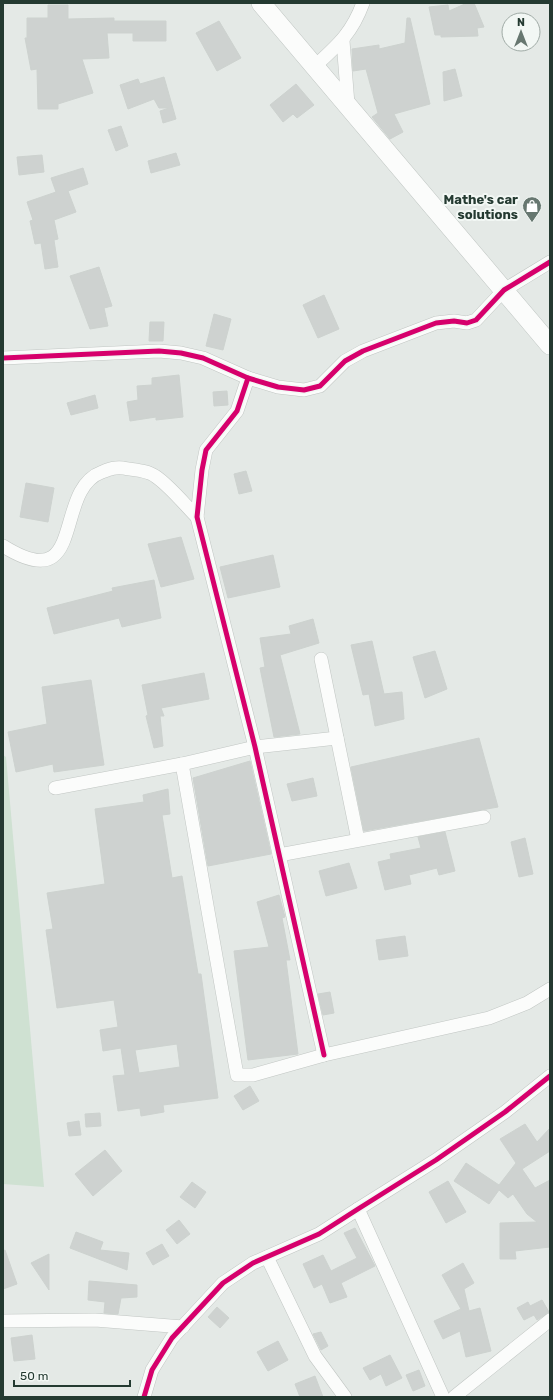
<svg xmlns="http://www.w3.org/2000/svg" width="553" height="1400" font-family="Rubik,sans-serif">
	<rect width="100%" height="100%" fill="#e4e9e6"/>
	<polygon fill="#cfe1d2" points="3,755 6,757 44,1187 3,1184"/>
	<g fill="#ced2d0" stroke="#cdd2cf" fill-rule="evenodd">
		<polygon points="467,3 474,3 484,27 477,28 478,36 441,37 441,35 435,35 429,7 448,5 449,11"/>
		<polygon points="48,5 68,5 68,19 114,18 114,21 166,21 166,41 133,41 133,33 107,33 109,58 82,59 93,93 58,104 58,109 38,109 37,69 31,70 25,38 27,38 27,18 48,18"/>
		<polygon points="407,18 410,18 430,104 394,114 403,132 390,139 372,117 378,113 366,69 353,71 352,49 379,45 379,49 405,43"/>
		<polygon points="219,21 241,58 217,71 196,33"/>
		<polygon points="455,69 462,96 444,101 443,72"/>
		<polygon points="164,77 176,119 163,123 160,111 169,108 159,108 154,99 128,109 120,85 138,79 140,84"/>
		<polygon points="296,84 314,105 297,118 293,114 283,122 270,105"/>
		<polygon points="121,126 128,146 116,151 108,130"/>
		<polygon points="176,153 180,165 151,173 148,161"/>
		<polygon points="42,155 44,172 19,175 17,157"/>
		<polygon points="83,168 88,184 68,191 76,212 54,220 58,239 54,240 58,267 45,269 41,243 35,244 30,221 33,220 27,202 56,192 51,178"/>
		<polygon points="99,267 112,306 104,308 108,326 90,329 70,276"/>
		<polygon points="324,295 339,329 318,338 303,305"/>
		<polygon points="214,314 231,319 223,350 206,346"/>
		<polygon points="150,322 164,322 163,341 149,341"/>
		<polygon points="179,375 183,417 156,420 156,417 130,421 127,402 138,400 137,386 152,385 152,378"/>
		<polygon points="227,391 228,405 214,406 213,392"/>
		<polygon points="95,395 98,408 71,415 67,403"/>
		<polygon points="246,471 252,491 239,494 234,474"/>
		<polygon points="26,483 54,488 48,522 20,517"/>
		<polygon points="181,537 194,579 161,587 148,544"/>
		<polygon points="273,555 280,587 228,598 220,567"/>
		<polygon points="154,580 161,618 122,627 119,618 54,634 47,608 113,591 112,588"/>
		<polygon points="313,619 319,643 280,655 300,734 274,737 260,668 265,667 260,638 291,634 289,626"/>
		<polygon points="372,641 384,694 402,692 404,719 375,726 369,694 363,695 351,645"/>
		<polygon points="435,651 447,689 425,698 413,657"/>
		<polygon points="204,673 209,699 161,708 164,716 160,716 163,746 154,748 146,716 148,715 142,685"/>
		<polygon points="91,680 104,765 54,772 53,764 16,772 8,732 47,724 42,687"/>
		<polygon points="479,738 498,807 364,831 351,767"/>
		<polygon points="250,761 271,854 208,866 193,778"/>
		<polygon points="313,778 317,796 292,801 287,784"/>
		<path d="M 168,789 L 170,814 L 162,815 L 172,878 L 182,876 L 198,974 L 201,974 L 218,1098 L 163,1105 L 164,1112 L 141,1116 L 140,1108 L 118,1111 L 113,1076 L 125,1075 L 121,1048 L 103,1051 L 100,1030 L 118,1027 L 114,1000 L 57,1008 L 46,930 L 53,929 L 47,893 L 105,884 L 95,809 L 144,802 L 143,795 ZM 177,1044 L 180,1067 L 139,1073 L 135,1050 Z"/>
		<polygon points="445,832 455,871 439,875 437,868 409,875 411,884 385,890 378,862 391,859 390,854 421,848 418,837"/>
		<polygon points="525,838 533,874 519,877 511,842"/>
		<polygon points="349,863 357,888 326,896 319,871"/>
		<polygon points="279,895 285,917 282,918 290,960 286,960 298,1054 248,1060 234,951 269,947 257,902"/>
		<polygon points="405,936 408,956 379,960 376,940"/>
		<polygon points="330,992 334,1013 323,1015 318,994"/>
		<polygon points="250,1086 259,1101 243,1110 234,1096"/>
		<polygon points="100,1113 101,1126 86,1127 85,1114"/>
		<polygon points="79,1121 81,1135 69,1136 67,1123"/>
		<polygon points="525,1124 537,1142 550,1128 550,1151 522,1169 535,1188 550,1180 550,1247 515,1251 516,1259 500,1259 500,1223 537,1222 527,1214 513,1194 508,1198 499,1190 489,1204 454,1181 466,1163 499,1185 516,1163 500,1139"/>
		<polygon points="105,1150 122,1171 93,1196 75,1174"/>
		<polygon points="448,1181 466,1212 446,1223 429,1192"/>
		<polygon points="192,1182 206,1192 195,1208 180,1197"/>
		<polygon points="179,1220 190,1234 177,1244 166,1230"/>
		<polygon points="355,1228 375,1266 341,1283 347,1297 330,1303 322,1284 314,1288 303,1264 323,1255 331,1271 357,1258 344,1233"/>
		<polygon points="76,1232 103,1242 100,1250 129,1253 127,1270 70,1248"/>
		<polygon points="162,1244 169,1256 153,1265 146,1253"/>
		<polygon points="5,1250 17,1284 3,1289 3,1251"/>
		<polygon points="49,1254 49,1290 31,1263"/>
		<polygon points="463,1263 474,1283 464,1289 469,1311 480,1308 491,1351 466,1357 460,1331 443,1339 434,1321 461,1309 442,1275"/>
		<polygon points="89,1281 137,1285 137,1297 121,1298 118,1314 104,1313 105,1302 88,1300"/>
		<polygon points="542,1300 549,1312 537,1320 534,1315 524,1320 517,1308 528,1302 530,1306"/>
		<polygon points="217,1307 229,1318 220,1328 208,1317"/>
		<polygon points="321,1332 328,1346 321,1350 313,1334"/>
		<polygon points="32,1335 35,1359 14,1361 11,1338"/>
		<polygon points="278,1341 288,1360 268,1371 257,1352"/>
		<polygon points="390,1355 402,1378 386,1386 381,1374 370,1380 363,1368"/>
		<polygon points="419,1370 425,1386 413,1391 406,1375"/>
		<polygon points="315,1376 323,1397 300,1397 295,1384"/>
	</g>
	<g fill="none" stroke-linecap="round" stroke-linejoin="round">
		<defs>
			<g id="street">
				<polyline points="343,41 348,104"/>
				<path d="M 315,66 C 338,45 352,33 363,3"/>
				<polyline points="3,358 159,351 181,353 203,358 248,378 278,387 304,390 320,386 345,361 363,351 436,323 454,321 467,323 476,320 504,290 550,262"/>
				<polyline points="248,378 237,411 206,450 202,470 197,517 255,747 324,1055"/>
				<path d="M 3,546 C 88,599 52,490 102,472 C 110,469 115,467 123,468 C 133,470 147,470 155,476 C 169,485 185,505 197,517"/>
				<polyline points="321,659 358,840"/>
				<polyline points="182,764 237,1075 253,1075 324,1055 489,1018 527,1003 550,989"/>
				<polyline points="55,788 182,764 255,747 337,738"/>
				<polyline points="279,855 484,817"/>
				<polyline points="358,1209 443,1397"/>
				<polyline points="267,1257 315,1356 345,1397"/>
				<polyline points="3,1321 95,1320 183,1327"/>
				<polyline points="144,1397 152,1370 172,1338 223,1283 253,1263 319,1234 358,1209 436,1160 505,1112 550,1076"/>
				<polyline points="454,1397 550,1320"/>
			</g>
			<polyline id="secondary" points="261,3 550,345"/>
		</defs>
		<use href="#street" stroke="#c1c6c3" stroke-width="14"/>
		<use href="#secondary" stroke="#c0c6c3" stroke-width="20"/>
		<use href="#street" stroke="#fbfcfb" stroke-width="13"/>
		<use href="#secondary" stroke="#fbfcfb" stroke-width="19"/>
		<defs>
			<g id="cycleway">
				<polyline points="3,358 159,351 181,353 203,358 248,378 278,387 304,390 320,386 345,361 363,351 436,323 454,321 467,323 476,320 504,290 550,262"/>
				<polyline points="248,378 237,411 206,450 202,470 197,517 255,747 324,1055"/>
				<polyline points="144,1397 152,1370 172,1338 223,1283 253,1263 319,1234 358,1209 436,1160 505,1112 550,1076"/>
			</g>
		</defs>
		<use href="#cycleway" stroke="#f2f7f4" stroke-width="8"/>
		<use href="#cycleway" stroke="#d6006c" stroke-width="5"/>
	</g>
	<defs>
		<symbol id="shop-pin" viewBox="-11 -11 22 30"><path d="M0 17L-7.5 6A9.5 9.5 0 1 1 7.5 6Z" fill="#677770" stroke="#f2f7f4"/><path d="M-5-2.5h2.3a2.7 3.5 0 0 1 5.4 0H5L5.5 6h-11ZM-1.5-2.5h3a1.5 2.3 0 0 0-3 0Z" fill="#fff"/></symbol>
	</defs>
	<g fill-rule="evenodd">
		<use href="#shop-pin" x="521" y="195" width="22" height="30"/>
	</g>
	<g text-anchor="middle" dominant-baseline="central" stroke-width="4" stroke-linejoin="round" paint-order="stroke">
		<g font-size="13" font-weight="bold" fill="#243a31" stroke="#f2f7f4" text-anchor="end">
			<text x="518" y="199">Mathe's car<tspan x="518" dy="15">solutions</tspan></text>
		</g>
	</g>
	<rect width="553" height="1400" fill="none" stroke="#243a31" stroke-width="8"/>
	<g transform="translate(521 32)"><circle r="19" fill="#f2f7f4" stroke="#a0aba6"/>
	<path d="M0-3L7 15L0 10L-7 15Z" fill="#677770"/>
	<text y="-6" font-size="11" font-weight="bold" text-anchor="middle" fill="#243a31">N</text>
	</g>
	<path d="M14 1380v6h116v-6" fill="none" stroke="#243a31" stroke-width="2"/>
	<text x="20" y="1380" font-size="12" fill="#243a31" stroke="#f2f7f4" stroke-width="3" paint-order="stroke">50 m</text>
</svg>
